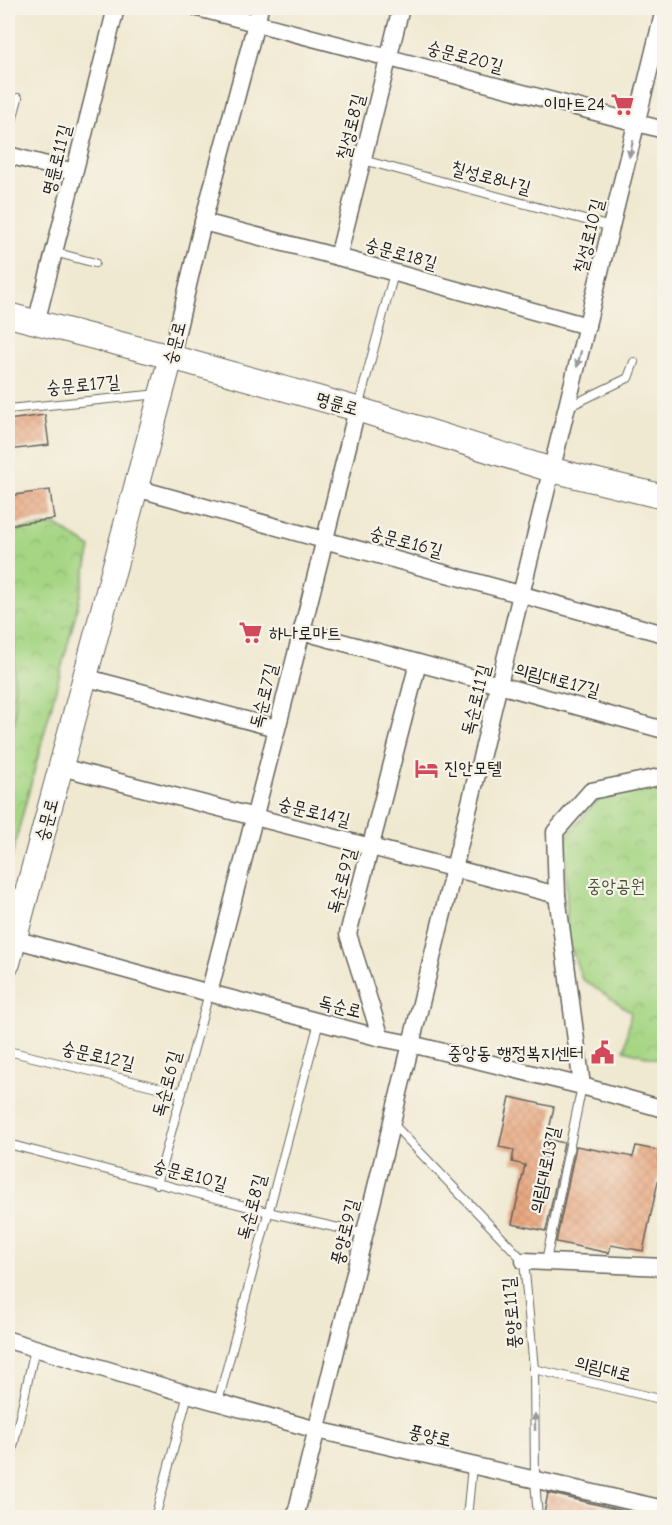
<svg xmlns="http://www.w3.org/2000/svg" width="672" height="1525" font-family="'Comic Neue','Poor Story',sans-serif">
	<defs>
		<pattern id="park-crowns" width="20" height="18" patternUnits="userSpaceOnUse" patternTransform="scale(1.5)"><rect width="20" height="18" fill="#a6d684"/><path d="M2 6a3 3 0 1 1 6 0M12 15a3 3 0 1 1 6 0" fill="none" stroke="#8eb771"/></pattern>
		<pattern id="building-cross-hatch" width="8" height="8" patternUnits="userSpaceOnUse" patternTransform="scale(1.5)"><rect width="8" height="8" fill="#e8a47c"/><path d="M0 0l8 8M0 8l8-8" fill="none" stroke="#c68d6b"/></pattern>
	</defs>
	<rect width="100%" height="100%" fill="#f7f3e8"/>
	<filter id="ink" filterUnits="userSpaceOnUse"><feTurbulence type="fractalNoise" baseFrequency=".0167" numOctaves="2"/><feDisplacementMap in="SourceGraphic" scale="12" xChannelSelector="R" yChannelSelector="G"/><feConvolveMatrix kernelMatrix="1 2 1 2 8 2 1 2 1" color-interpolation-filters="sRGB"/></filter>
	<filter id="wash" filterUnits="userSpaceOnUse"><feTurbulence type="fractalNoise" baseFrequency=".008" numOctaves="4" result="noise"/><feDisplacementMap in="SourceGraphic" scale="24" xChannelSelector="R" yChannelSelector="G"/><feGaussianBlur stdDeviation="1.35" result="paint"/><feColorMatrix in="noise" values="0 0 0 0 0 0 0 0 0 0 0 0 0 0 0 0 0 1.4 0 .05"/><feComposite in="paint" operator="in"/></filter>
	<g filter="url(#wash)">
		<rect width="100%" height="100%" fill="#f0e9d1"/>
		<g fill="url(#park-crowns)" stroke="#617950" stroke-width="1.5">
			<polygon points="56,525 91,548 75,617 8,870 8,743 15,718 13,600 8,600 8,531"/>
			<polygon points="657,785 664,787 664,1061 624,1050 631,1012 582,979 567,936 566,837 602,794"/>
		</g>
		<polygon fill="#a6d684" stroke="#617950" stroke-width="1.5" points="13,599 15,718 8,743 8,600"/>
		<g id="blocks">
			<g fill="url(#building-cross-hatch)">
				<polygon points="45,415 49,445 8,450 8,420"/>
				<polygon points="50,490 54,519 8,525 8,496"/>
				<polygon points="510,1097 554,1107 547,1139 564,1143 546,1231 512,1224 525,1165 512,1162 514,1150 499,1147"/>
				<polygon points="576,1146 633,1157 636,1146 660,1151 658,1162 662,1163 643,1251 611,1245 609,1253 556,1242"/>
				<polygon points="548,1493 633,1513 633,1518 562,1518 544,1514"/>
			</g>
		</g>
	</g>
	<g filter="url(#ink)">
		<use href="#blocks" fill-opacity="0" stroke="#66645b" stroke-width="1.5"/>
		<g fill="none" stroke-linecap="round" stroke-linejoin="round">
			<defs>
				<g id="lane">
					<polyline points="8,136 18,98"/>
					<polyline points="363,160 611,227"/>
					<polyline points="54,252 95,263"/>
					<polyline points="568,407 628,378 634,362"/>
					<polyline points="358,408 394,273"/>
					<polyline points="8,409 159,394"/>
					<polyline points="8,1051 182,1093"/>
					<polyline points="392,1123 524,1261 534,1369 535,1480 538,1518"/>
					<polyline points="8,1144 268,1212 365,1234"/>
					<polyline points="157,1184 209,993"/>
					<polyline points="546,1261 582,1086"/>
					<polyline points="534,1369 664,1400"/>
					<polyline points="218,1402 319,1022"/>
					<polyline points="8,1470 35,1348"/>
					<polyline points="155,1518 188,1394"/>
					<polyline points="467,1518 472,1466"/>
				</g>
				<g id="street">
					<polyline points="198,8 664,130"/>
					<polyline points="8,155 74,172"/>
					<polyline points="203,222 338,257 587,326"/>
					<polyline points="338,257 401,8"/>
					<polyline points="36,323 116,8"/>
					<polyline points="171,357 203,222 260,8"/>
					<polyline points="136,488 664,634"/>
					<polyline points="301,631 664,730"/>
					<polyline points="84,677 276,728"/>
					<polyline points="61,767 557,895"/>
					<polyline points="14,939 209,993 381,1038 411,1044 582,1086 664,1109"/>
					<path d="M 209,993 C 259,799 310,604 357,409"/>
					<polyline points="381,1038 348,934 418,663"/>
					<polyline points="582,1086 557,895 555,832 591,791 659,777 664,778"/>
					<polyline points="524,1261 664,1267"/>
					<polyline points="8,1340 188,1394 317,1430 664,1509"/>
					<polyline points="295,1518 664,10"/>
				</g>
				<g id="secondary">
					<polyline points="8,315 171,357 357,409 552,470 664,497"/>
					<polyline points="8,963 171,357"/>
				</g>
			</defs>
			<use href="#lane" stroke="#66645b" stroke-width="10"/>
			<use href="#street" stroke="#66645b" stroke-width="19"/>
			<use href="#secondary" stroke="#66645b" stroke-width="26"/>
			<use href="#lane" stroke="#fff" stroke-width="8"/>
			<use href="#street" stroke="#fff" stroke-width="16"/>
			<use href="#secondary" stroke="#fff" stroke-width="24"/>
		</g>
		<defs><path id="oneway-solid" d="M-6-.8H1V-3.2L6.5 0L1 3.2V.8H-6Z" transform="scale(1.5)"/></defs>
		<g fill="#999">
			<use href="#oneway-solid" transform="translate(631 149) rotate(104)"/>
			<use href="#oneway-solid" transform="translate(579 359) rotate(104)"/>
			<use href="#oneway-solid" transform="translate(535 1422) rotate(-90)"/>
		</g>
	</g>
	<defs>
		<symbol id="supermarket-bare" viewBox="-9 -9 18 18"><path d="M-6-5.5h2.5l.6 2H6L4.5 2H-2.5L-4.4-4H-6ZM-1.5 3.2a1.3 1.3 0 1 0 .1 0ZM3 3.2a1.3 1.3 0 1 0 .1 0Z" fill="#d1495b" stroke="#f7f3e8" stroke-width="2.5" paint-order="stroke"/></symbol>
		<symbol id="hotel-bare" viewBox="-9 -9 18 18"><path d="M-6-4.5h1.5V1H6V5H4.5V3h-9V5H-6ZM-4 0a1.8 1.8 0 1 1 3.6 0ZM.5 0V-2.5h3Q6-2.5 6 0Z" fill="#d1495b" stroke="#f7f3e8" stroke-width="2.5" paint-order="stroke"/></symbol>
		<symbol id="civic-bare" viewBox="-9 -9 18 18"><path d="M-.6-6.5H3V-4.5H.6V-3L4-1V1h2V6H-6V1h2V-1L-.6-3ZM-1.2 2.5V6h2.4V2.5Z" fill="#d1495b" stroke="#f7f3e8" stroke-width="2.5" paint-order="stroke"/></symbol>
	</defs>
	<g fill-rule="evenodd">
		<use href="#supermarket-bare" x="606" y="88" width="33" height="33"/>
		<use href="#supermarket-bare" x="234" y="616" width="33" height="33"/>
		<use href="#hotel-bare" x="410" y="752" width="33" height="33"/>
		<use href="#civic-bare" x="586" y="1036" width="33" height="33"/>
	</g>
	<g text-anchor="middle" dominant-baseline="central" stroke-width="4.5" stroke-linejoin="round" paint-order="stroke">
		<g font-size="18" fill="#1c1c1c" stroke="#f7f3e8">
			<text transform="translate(465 57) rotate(15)">숭문로20길</text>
			<text transform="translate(351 127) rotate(-76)">칠성로8길</text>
			<text transform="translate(57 160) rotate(-76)">명륜로11길</text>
			<text transform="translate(491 178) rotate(15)">칠성로8나길</text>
			<text transform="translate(589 236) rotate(-76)">칠성로10길</text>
			<text transform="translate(401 254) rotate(16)">숭문로18길</text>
			<text transform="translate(175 343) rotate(-76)">숭문로</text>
			<text transform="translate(83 385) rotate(-5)">숭문로17길</text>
			<text transform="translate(337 404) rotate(16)">명륜로</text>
			<text transform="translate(406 542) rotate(15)">숭문로16길</text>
			<text transform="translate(557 680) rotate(15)">의림대로17길</text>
			<text transform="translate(264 696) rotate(-76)">독순로7길</text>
			<text transform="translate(476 700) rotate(-76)">독순로11길</text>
			<text transform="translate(314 812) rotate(14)">숭문로14길</text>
			<text transform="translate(47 820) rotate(-75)">숭문로</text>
			<text transform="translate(342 881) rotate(-75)">독순로9길</text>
			<text transform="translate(340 1007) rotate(14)">독순로</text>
			<text transform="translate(98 1056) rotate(13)">숭문로12길</text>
			<text transform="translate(167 1084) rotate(-75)">독순로6길</text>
			<text transform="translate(545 1170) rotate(-78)">의림대로13길</text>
			<text transform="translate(190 1175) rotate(15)">숭문로10길</text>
			<text transform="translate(252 1207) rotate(-75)">독순로8길</text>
			<text transform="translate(345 1232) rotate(-76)">풍양로9길</text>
			<text transform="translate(512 1313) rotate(-95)">풍양로11길</text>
			<text transform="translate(603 1369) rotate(14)">의림대로</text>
			<text transform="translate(430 1436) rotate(13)">풍양로</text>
		</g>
		<g font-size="18" fill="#1c1c1c" stroke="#f7f3e8" text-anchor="end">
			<text x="605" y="104">이마트24</text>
			<text x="269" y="633" text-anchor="start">하나로마트</text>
			<text x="444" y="768" text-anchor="start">진안모텔</text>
			<text x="584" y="1053">중앙동 행정복지센터</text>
		</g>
		<g font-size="18" fill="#45543b" stroke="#f7f3e8">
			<text x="616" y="886">중앙공원</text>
		</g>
	</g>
	<rect width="672" height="1525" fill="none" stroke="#f7f3e8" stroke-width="30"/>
</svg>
